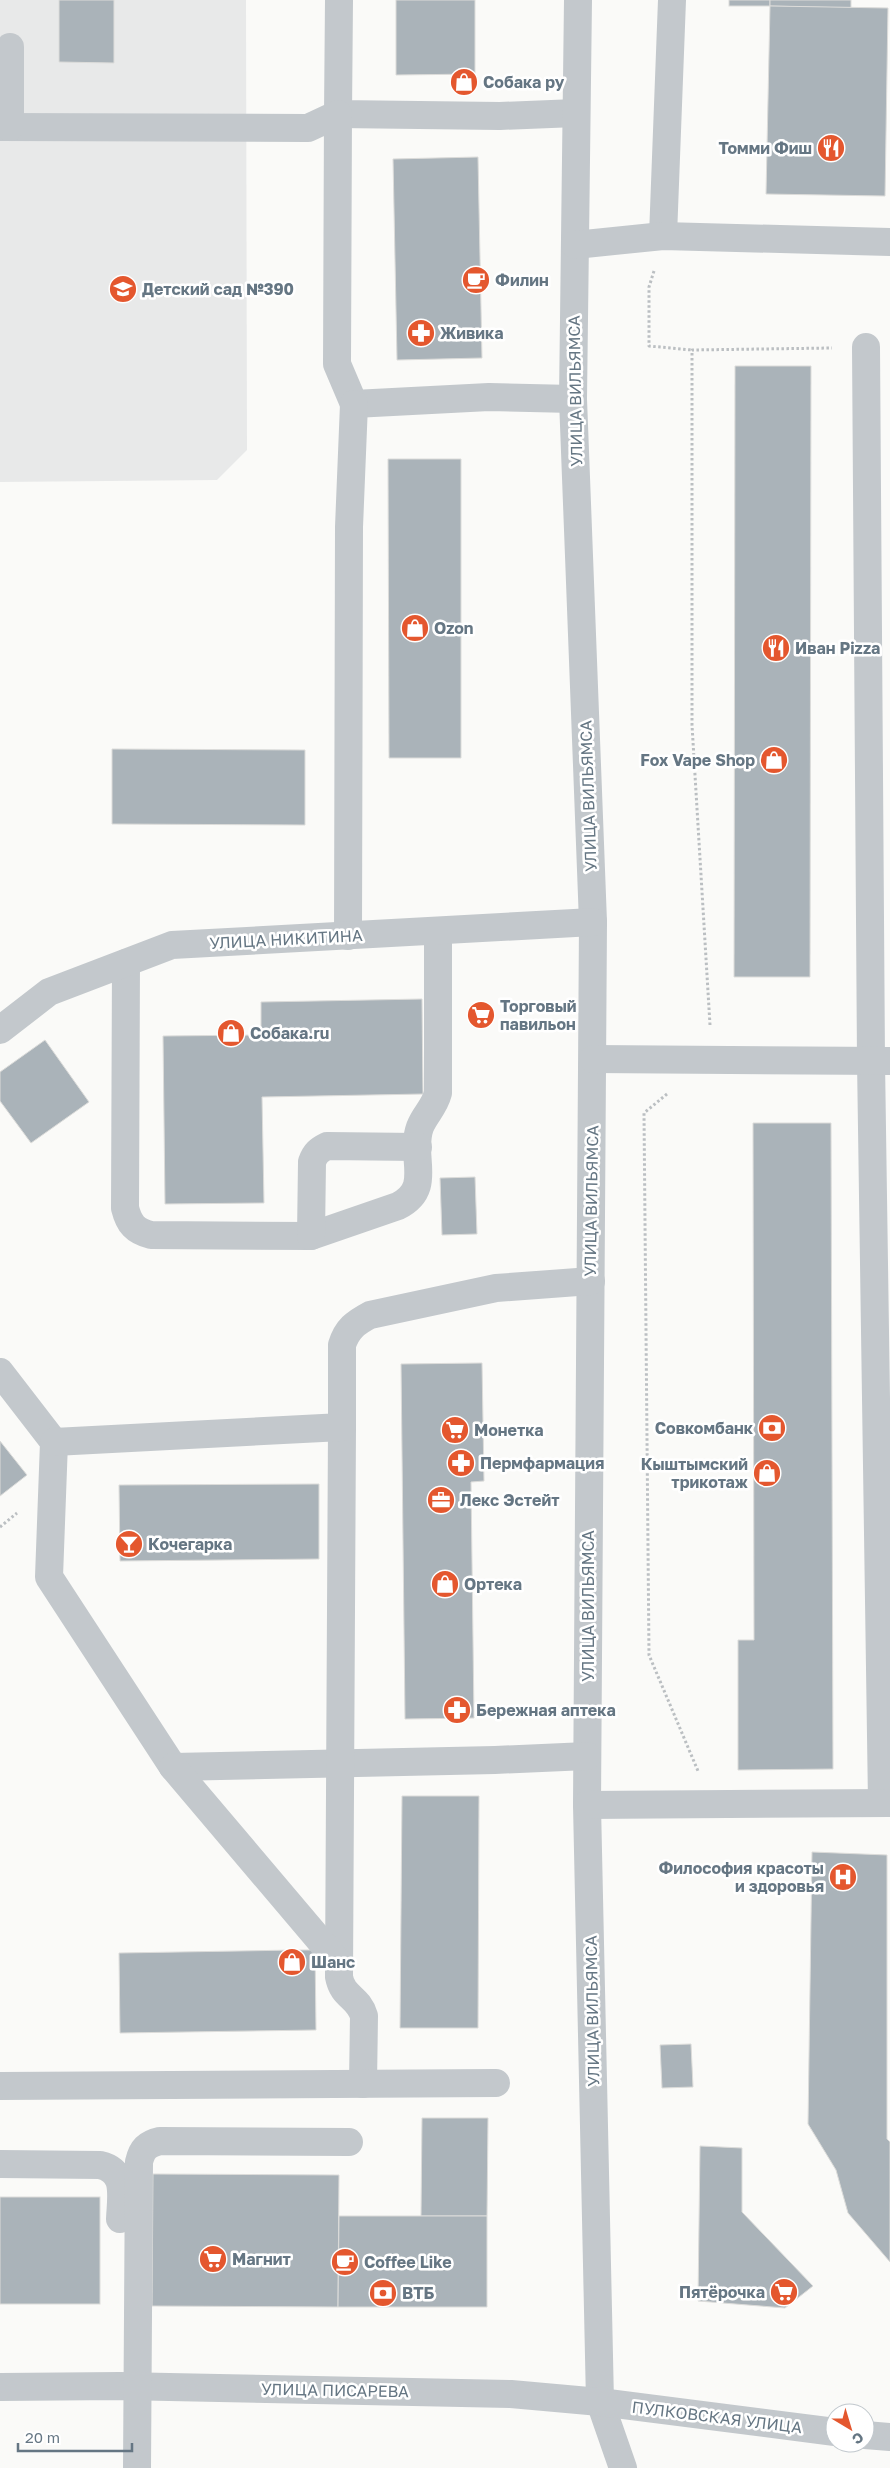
<svg xmlns="http://www.w3.org/2000/svg" width="890" height="2468" font-family="'Golos Text',sans-serif">
	<rect width="100%" height="100%" fill="#fafaf8"/>
	<polygon fill="#e8e9e9" points="0,0 246,0 247,450 217,480 0,482"/>
	<g fill="#aab3b9" stroke="#dcdcda">
		<polygon points="59,0 114,0 114,63 59,62"/>
		<polygon points="396,0 475,0 475,74 396,75"/>
		<rect x="729" y="0" width="41" height="6"/>
		<polygon points="770,0 851,0 851,8 770,6"/>
		<polygon points="770,6 888,8 885,196 766,194"/>
		<polygon points="478,157 482,358 397,360 393,159"/>
		<polygon points="735,366 811,366 810,977 734,977"/>
		<polygon points="388,459 461,459 461,758 389,758"/>
		<polygon points="112,749 305,750 305,825 112,824"/>
		<polygon points="422,999 423,1094 262,1097 264,1203 165,1204 163,1036 261,1035 261,1002"/>
		<polygon points="45,1040 89,1102 31,1143 0,1101 0,1072"/>
		<polygon points="753,1123 831,1123 833,1769 738,1770 738,1640 754,1640"/>
		<polygon points="475,1177 477,1234 442,1235 440,1178"/>
		<polygon points="482,1363 484,1481 471,1482 474,1718 405,1719 401,1364"/>
		<polygon points="0,1441 27,1475 0,1496"/>
		<polygon points="319,1484 319,1559 120,1561 119,1485"/>
		<polygon points="402,1796 479,1796 478,2028 400,2028"/>
		<polygon points="812,1852 887,1855 887,2139 890,2142 890,2262 848,2213 836,2170 808,2124"/>
		<polygon points="296,1950 315,1950 316,2030 120,2033 119,1953"/>
		<polygon points="691,2044 693,2087 662,2088 660,2045"/>
		<polygon points="422,2118 488,2118 487,2216 421,2216"/>
		<polygon points="700,2146 742,2148 742,2212 813,2286 785,2308 698,2301"/>
		<polygon points="153,2174 339,2175 338,2307 152,2306"/>
		<rect x="0" y="2197" width="100" height="107"/>
		<polygon points="339,2216 487,2216 487,2307 338,2307"/>
	</g>
	<g fill="none" stroke-linecap="round" stroke-linejoin="round">
		<g stroke="#bbbfc2" stroke-width="3" stroke-dasharray="2.5 2.5" stroke-linecap="butt">
			<polyline points="654,271 649,287 649,346 692,350"/>
			<polyline points="710,1025 692,725 692,350 832,348"/>
			<polyline points="667,1094 644,1113 649,1655 698,1771"/>
			<polyline points="0,1527 17,1513"/>
		</g>
		<g stroke="#c3c8cc" stroke-width="28">
			<polyline points="339,0 338,114 500,116 576,113"/>
			<polyline points="578,0 573,399 593,922 587,1805 600,2402 623,2468"/>
			<polyline points="0,127 308,128 338,114 337,364 354,404 489,397 573,399"/>
			<polyline points="10,127 10,47"/>
			<polyline points="663,236 672,0"/>
			<polyline points="575,245 663,236 890,242"/>
			<polyline points="866,347 871,1061 882,1803"/>
			<polyline points="348,936 349,527 354,404"/>
			<path d="M 126,963 L 125,1208 C 129,1224 135,1231 151,1235 L 311,1236 L 398,1206 C 434,1188 409,1157 420,1127 C 425,1114 434,1108 438,1093 L 438,931"/>
			<polyline points="0,1030 49,992 172,945 593,922"/>
			<polyline points="593,1059 889,1061"/>
			<path d="M 311,1236 L 312,1162 C 315,1153 319,1150 327,1146 L 418,1147"/>
			<polyline points="0,1372 54,1442 49,1577 173,1767 495,1760 587,1756"/>
			<path d="M 342,1427 L 339,1977 C 343,1998 358,1996 364,2016 L 363,2084"/>
			<path d="M 54,1442 L 342,1427 L 342,1345 C 347,1329 355,1323 370,1315 L 496,1288 L 591,1281"/>
			<polyline points="173,1767 339,1963"/>
			<polyline points="587,1805 890,1803"/>
			<polyline points="0,2086 496,2083"/>
			<path d="M 0,2164 L 100,2165 C 127,2171 121,2196 120,2219"/>
			<polyline points="0,2387 120,2386 511,2394 600,2402 835,2432"/>
			<polyline points="865,2435 890,2437"/>
			<path d="M 137,2468 L 139,2162 C 142,2149 147,2144 160,2141 L 349,2142"/>
		</g>
	</g>
	<defs>
		<symbol id="shop-disc" viewBox="-11 -11 22 22"><circle r="9.5" fill="#e4572e" stroke="#fff"/><path d="M-5-2.5h2.3a2.7 3.5 0 0 1 5.4 0H5L5.5 6h-11ZM-1.5-2.5h3a1.5 2.3 0 0 0-3 0Z" fill="#fff"/></symbol>
		<symbol id="restaurant-disc" viewBox="-11 -11 22 22"><circle r="9.5" fill="#e4572e" stroke="#fff"/><path d="M-5-6h1v4h1v-4h1v4h1v-4h1v5L-1.5 .5V6h-2V.5L-5-1ZM5-6V6H3V1.5H1.5Q1.5-4 5-6Z" fill="#fff"/></symbol>
		<symbol id="cafe-disc" viewBox="-11 -11 22 22"><circle r="9.5" fill="#e4572e" stroke="#fff"/><path d="M-5.5-4.5H6V0H3Q3 3.5 0 3.5H-2.5Q-5.5 3.5-5.5 0ZM3-3.2v2h1.7v-2ZM-6 4.5H4V6H-6Z" fill="#fff"/></symbol>
		<symbol id="school-disc" viewBox="-11 -11 22 22"><circle r="9.5" fill="#e4572e" stroke="#fff"/><path d="M0-5L7-2L0 1L-7-2ZM-4 1L0 2.5L4 1V4Q0 6-4 4Z" fill="#fff"/></symbol>
		<symbol id="pharmacy-disc" viewBox="-11 -11 22 22"><circle r="9.5" fill="#e4572e" stroke="#fff"/><path d="M-2-6h4v4h4v4h-4v4h-4v-4h-4v-4h4Z" fill="#fff"/></symbol>
		<symbol id="supermarket-disc" viewBox="-11 -11 22 22"><circle r="9.5" fill="#e4572e" stroke="#fff"/><path d="M-6-5.5h2.5l.6 2H6L4.5 2H-2.5L-4.4-4H-6ZM-1.5 3.2a1.3 1.3 0 1 0 .1 0ZM3 3.2a1.3 1.3 0 1 0 .1 0Z" fill="#fff"/></symbol>
		<symbol id="bank-disc" viewBox="-11 -11 22 22"><circle r="9.5" fill="#e4572e" stroke="#fff"/><path d="M-6-4H6V4H-6ZM0-2.3a2.3 2.3 0 1 0 0 4.6a2.3 2.3 0 1 0 0-4.6Z" fill="#fff"/></symbol>
		<symbol id="office-disc" viewBox="-11 -11 22 22"><circle r="9.5" fill="#e4572e" stroke="#fff"/><path d="M-6-3h4V-5.5h4V-3h4V5H-6ZM-1-4.5V-3h2v-1.5ZM-6 0V1H6V0Z" fill="#fff"/></symbol>
		<symbol id="bar-disc" viewBox="-11 -11 22 22"><circle r="9.5" fill="#e4572e" stroke="#fff"/><path d="M-6-5H6L.8 .8V4.5H3.5V6h-7V4.5H-.8V.8Z" fill="#fff"/></symbol>
		<symbol id="hospital-disc" viewBox="-11 -11 22 22"><circle r="9.5" fill="#e4572e" stroke="#fff"/><path d="M-5-5h3v3.5h4V-5h3V5h-3V1.5h-4V5h-3Z" fill="#fff"/></symbol>
	</defs>
	<g fill-rule="evenodd">
		<use href="#shop-disc" x="448" y="66" width="32" height="32"/>
		<use href="#restaurant-disc" x="815" y="132" width="32" height="32"/>
		<use href="#cafe-disc" x="460" y="264" width="32" height="32"/>
		<use href="#school-disc" x="107" y="273" width="32" height="32"/>
		<use href="#pharmacy-disc" x="405" y="317" width="32" height="32"/>
		<use href="#shop-disc" x="399" y="612" width="32" height="32"/>
		<use href="#restaurant-disc" x="760" y="632" width="32" height="32"/>
		<use href="#shop-disc" x="758" y="744" width="32" height="32"/>
		<use href="#supermarket-disc" x="465" y="999" width="32" height="32"/>
		<use href="#shop-disc" x="215" y="1017" width="32" height="32"/>
		<use href="#bank-disc" x="756" y="1412" width="32" height="32"/>
		<use href="#supermarket-disc" x="439" y="1414" width="32" height="32"/>
		<use href="#pharmacy-disc" x="445" y="1447" width="32" height="32"/>
		<use href="#shop-disc" x="751" y="1457" width="32" height="32"/>
		<use href="#office-disc" x="425" y="1484" width="32" height="32"/>
		<use href="#bar-disc" x="113" y="1528" width="32" height="32"/>
		<use href="#shop-disc" x="429" y="1568" width="32" height="32"/>
		<use href="#pharmacy-disc" x="441" y="1694" width="32" height="32"/>
		<use href="#hospital-disc" x="827" y="1861" width="32" height="32"/>
		<use href="#shop-disc" x="276" y="1946" width="32" height="32"/>
		<use href="#supermarket-disc" x="197" y="2243" width="32" height="32"/>
		<use href="#cafe-disc" x="329" y="2246" width="32" height="32"/>
		<use href="#supermarket-disc" x="768" y="2276" width="32" height="32"/>
		<use href="#bank-disc" x="367" y="2277" width="32" height="32"/>
	</g>
	<g text-anchor="middle" dominant-baseline="central" stroke-width="5" stroke-linejoin="round" paint-order="stroke">
		<g font-size="16" font-weight="bold" fill="#657683" stroke="#fff" text-anchor="start">
			<text x="483" y="82">Собака ру</text>
			<text x="812" y="148" text-anchor="end">Томми Фиш</text>
			<text x="495" y="280">Филин</text>
			<text x="142" y="289">Детский сад №390</text>
			<text x="440" y="333">Живика</text>
			<text x="434" y="628">Ozon</text>
			<text x="795" y="648">Иван Pizza</text>
			<text x="755" y="760" text-anchor="end">Fox Vape Shop</text>
			<text x="500" y="1006">Торговый<tspan x="500" dy="18">павильон</tspan></text>
			<text x="250" y="1033">Собака.ru</text>
			<text x="753" y="1428" text-anchor="end">Совкомбанк</text>
			<text x="474" y="1430">Монетка</text>
			<text x="480" y="1463">Пермфармация</text>
			<text x="748" y="1464" text-anchor="end">Кыштымский<tspan x="748" dy="18">трикотаж</tspan></text>
			<text x="460" y="1500">Лекс Эстейт</text>
			<text x="148" y="1544">Кочегарка</text>
			<text x="464" y="1584">Ортека</text>
			<text x="476" y="1710">Бережная аптека</text>
			<text x="824" y="1868" text-anchor="end">Философия красоты<tspan x="824" dy="18">и здоровья</tspan></text>
			<text x="311" y="1962">Шанс</text>
			<text x="232" y="2259">Магнит</text>
			<text x="364" y="2262">Coffee Like</text>
			<text x="765" y="2292" text-anchor="end">Пятёрочка</text>
			<text x="402" y="2293">ВТБ</text>
		</g>
		<g font-size="16" fill="#657683" stroke="#fff">
			<text transform="translate(575 391) rotate(-91)">УЛИЦА ВИЛЬЯМСА</text>
			<text transform="translate(588 796) rotate(-92)">УЛИЦА ВИЛЬЯМСА</text>
			<text transform="translate(286 939) rotate(-3)">УЛИЦА НИКИТИНА</text>
			<text transform="translate(591 1201) rotate(-89)">УЛИЦА ВИЛЬЯМСА</text>
			<text transform="translate(588 1606) rotate(-90)">УЛИЦА ВИЛЬЯМСА</text>
			<text transform="translate(592 2011) rotate(-91)">УЛИЦА ВИЛЬЯМСА</text>
			<text transform="translate(335 2390) rotate(1)">УЛИЦА ПИСАРЕВА</text>
			<text transform="translate(717 2417) rotate(7)">ПУЛКОВСКАЯ УЛИЦА</text>
		</g>
	</g>
	<g transform="translate(850 2428) rotate(142)"><circle r="24" fill="#ffffff" stroke="#c1c8cd"/>
	<path d="M0-4L9 19L0 12L-9 19Z" fill="#e4572e"/>
	<text y="-8" font-size="14" font-weight="bold" text-anchor="middle" fill="#657683">С</text>
	</g>
	<path d="M18 2443v8h114v-8" fill="none" stroke="#657683" stroke-width="2.5"/>
	<text x="25" y="2443" font-size="15" fill="#657683" stroke="#ffffff" stroke-width="4" paint-order="stroke">20 m</text>
</svg>
